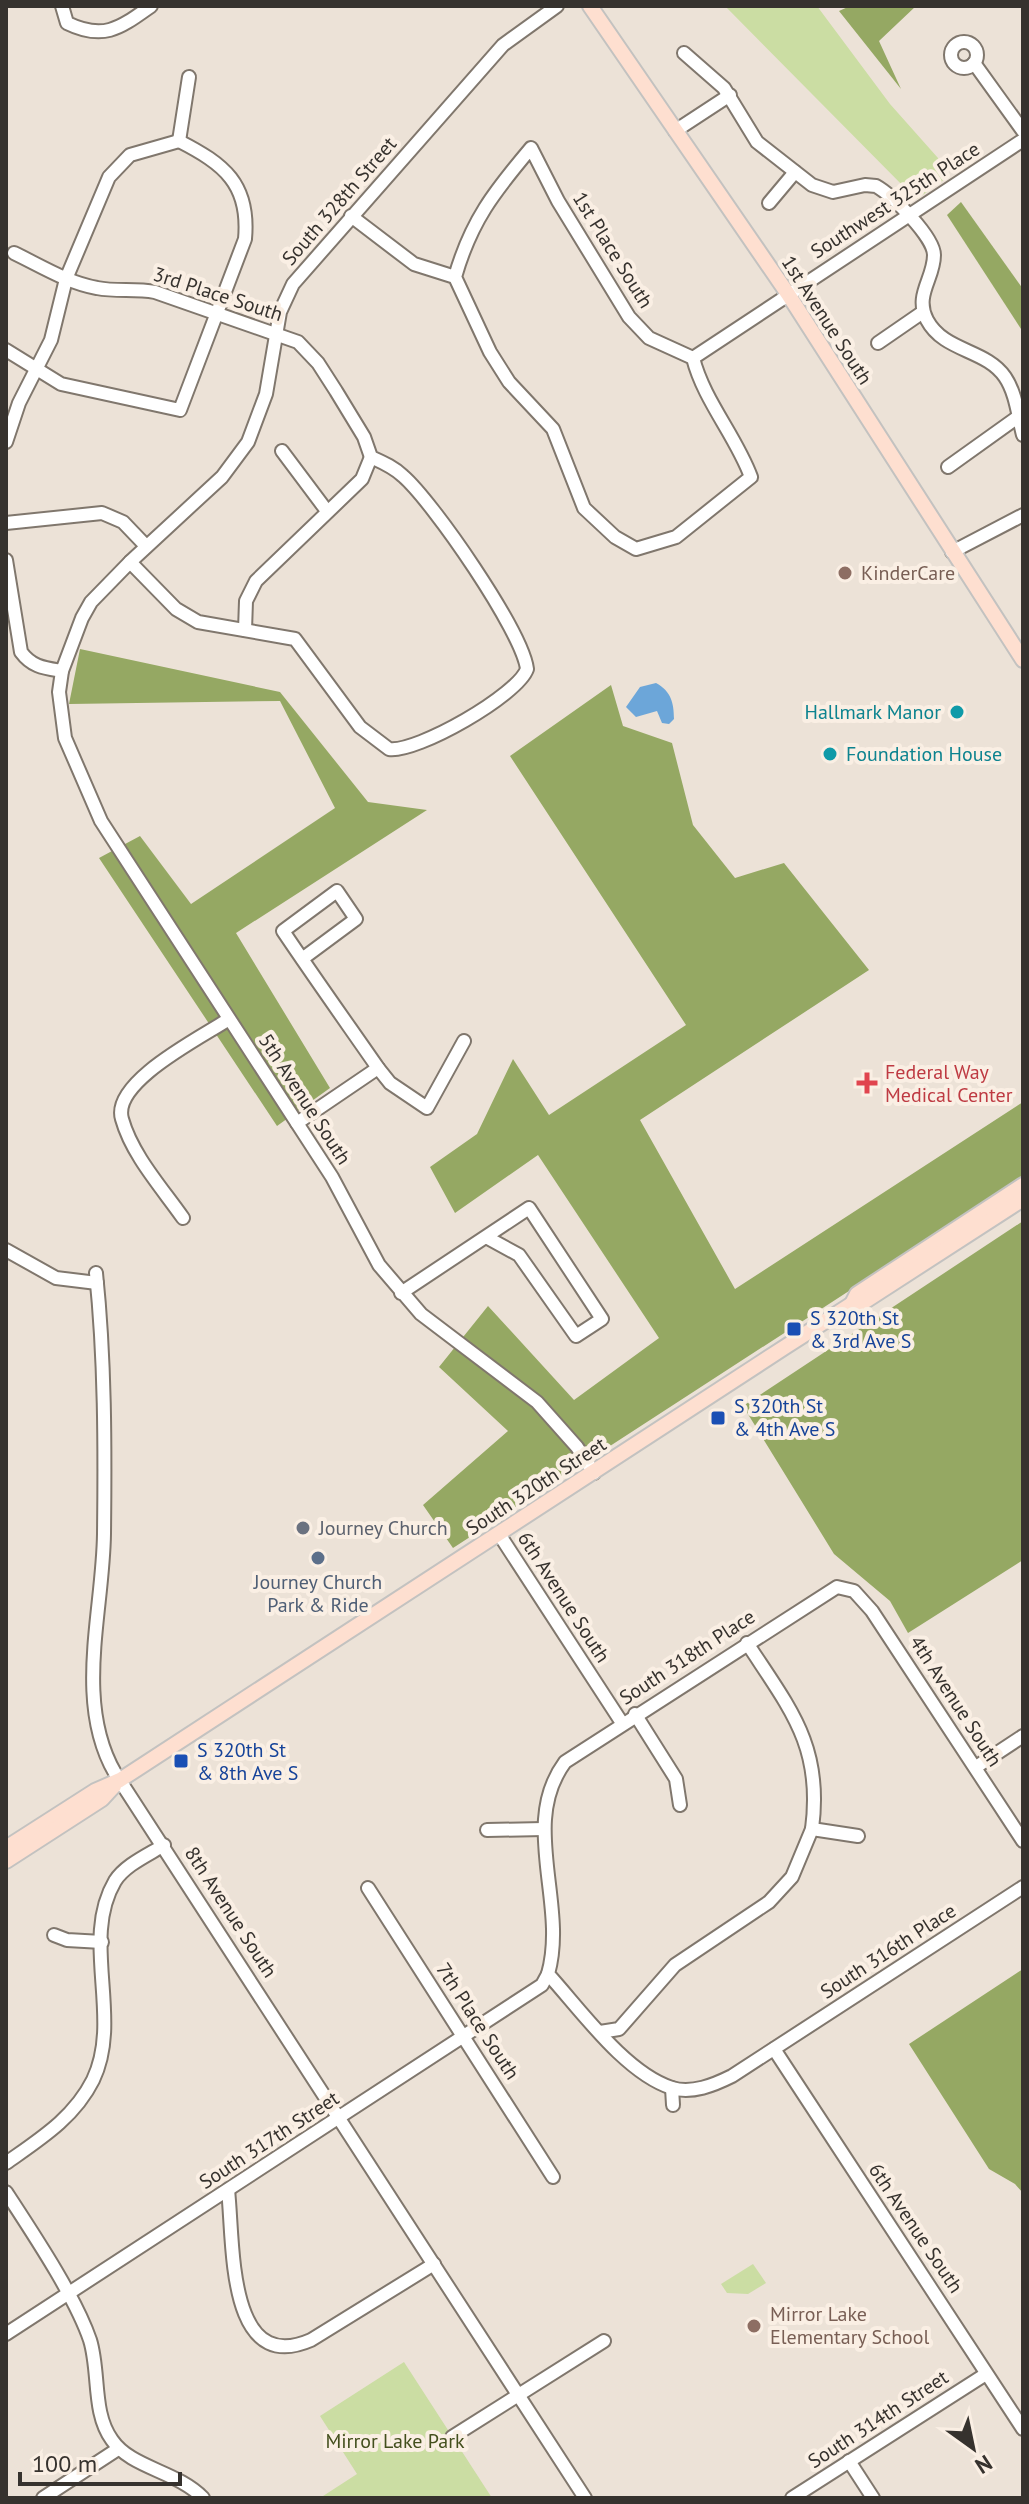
<svg xmlns="http://www.w3.org/2000/svg" width="1029" height="2504" font-family="'PT Sans',sans-serif">
	<rect width="100%" height="100%" fill="#ece2d7"/>
	<g fill="#cbdda3">
		<polygon points="725,6 817,6 890,104 938,158 949,176 917,199 912,195"/>
		<polygon points="753,2264 766,2283 748,2294 727,2293 721,2284"/>
		<polygon points="404,2362 492,2498 320,2498 357,2474 320,2416"/>
	</g>
	<g fill="#95a863">
		<polygon points="850,6 916,6 879,41 901,89 839,11"/>
		<polygon points="961,202 1023,289 1023,332 947,215"/>
		<polygon points="80,649 280,692 368,802 427,810 236,933 330,1088 277,1126 99,858 140,836 191,904 335,808 280,701 69,704"/>
		<polygon points="611,685 623,726 672,743 693,825 735,878 784,863 869,970 640,1120 735,1289 1023,1102 1023,1178 453,1548 423,1505 508,1431 439,1367 488,1306 574,1400 659,1338 538,1155 455,1213 430,1167 477,1134 513,1059 549,1115 686,1025 510,756"/>
		<polygon points="1023,1221 1023,1560 908,1633 890,1601 834,1554 743,1406"/>
		<polygon points="1023,1969 1023,2193 1015,2184 989,2169 909,2044"/>
	</g>
	<path fill="#6ca6d9" d="M 656,683 C 671,691 674,703 674,719 L 669,724 L 662,723 L 657,711 L 636,717 L 626,707 L 640,687 Z"/>
	<g fill="none" stroke-linecap="round" stroke-linejoin="round">
		<defs>
			<g id="minor">
				<path d="M 62,6 L 67,23 C 104,41 120,28 151,6"/>
				<polyline points="557,6 503,45 293,284 280,312 266,394 248,442 222,477 130,562 91,602 82,618 62,671 59,692 65,738 101,821 332,1177 379,1265 421,1314 537,1402 577,1447 594,1473"/>
				<circle cx="964" cy="55" r="13"/>
				<path d="M 684,53 L 724,88 L 757,142 L 812,185 L 833,192 L 865,185 L 876,186 C 892,195 934,237 934,255 C 934,279 914,295 927,320 C 944,352 986,349 1005,377 C 1016,393 1018,416 1023,435"/>
				<polyline points="974,63 1023,131"/>
				<polyline points="675,131 730,95"/>
				<polyline points="179,141 189,77"/>
				<polyline points="769,203 795,172"/>
				<path d="M 351,216 L 414,264 L 455,277 L 490,352 L 509,382 L 553,429 L 584,508 L 615,537 L 636,549 L 676,537 L 751,477 C 736,436 704,401 693,358 L 649,338 L 629,317 L 558,201 L 531,148 C 494,192 471,221 455,277"/>
				<path d="M 14,253 C 41,266 68,283 97,288 C 117,292 135,288 155,292 L 298,342 L 318,363 L 336,391 L 364,437 L 371,457 C 382,462 394,467 403,476 C 433,502 522,631 527,669 C 518,695 417,753 389,749 L 360,727 L 295,639 L 198,622 L 176,609 L 130,562"/>
				<polyline points="878,343 923,312"/>
				<path d="M 6,350 L 61,384 L 180,410 L 245,239 C 250,184 224,164 179,141"/>
				<polyline points="693,358 1023,140"/>
				<polyline points="6,442 19,403 51,340 66,279 109,177 130,155 179,141"/>
				<polyline points="282,451 327,511"/>
				<polyline points="948,467 1018,417"/>
				<polyline points="6,523 102,513 123,522 146,546"/>
				<polyline points="952,552 1023,515"/>
				<path d="M 6,560 L 21,652 C 32,667 44,668 62,671"/>
				<polyline points="245,630 246,601 256,581 362,479 371,457"/>
				<path d="M 302,959 L 356,919 L 337,891 L 283,931 C 314,977 346,1022 378,1068 L 390,1083 L 427,1108 L 464,1041"/>
				<polyline points="297,1123 378,1068"/>
				<path d="M 183,1218 C 162,1188 132,1155 122,1119 C 111,1082 202,1037 229,1019"/>
				<polyline points="6,1250 56,1278 97,1283"/>
				<path d="M 96,1273 C 105,1359 105,1447 104,1534 C 103,1612 74,1702 115,1773 L 585,2498"/>
				<polyline points="401,1293 529,1208 602,1319 576,1336 519,1255 486,1237"/>
				<polyline points="499,1534 622,1723"/>
				<path d="M 747,1643 C 790,1709 823,1746 812,1829"/>
				<polyline points="635,1714 676,1779 680,1805"/>
				<polyline points="976,1767 1023,1736"/>
				<polyline points="487,1830 544,1829"/>
				<path d="M 1023,1841 L 872,1611 L 854,1591 L 837,1587 L 565,1762 C 519,1824 568,1904 548,1974 C 580,2009 625,2073 672,2088 C 692,2094 714,2085 732,2076 L 1023,1887"/>
				<polyline points="368,1888 553,2177"/>
				<polyline points="54,1935 67,1940 102,1942"/>
				<polyline points="600,2032 619,2029 675,1965 769,1902 792,1877 812,1829 858,1836"/>
				<polyline points="774,2049 1023,2429"/>
				<polyline points="672,2088 673,2105"/>
				<path d="M 6,2163 C 40,2139 74,2118 93,2080 C 123,2018 80,1940 115,1881 C 125,1865 148,1855 164,1845"/>
				<path d="M 228,2190 C 234,2241 226,2377 311,2340 L 434,2264"/>
				<path d="M 6,2192 C 32,2232 75,2296 90,2340 C 100,2372 92,2413 112,2440 C 131,2468 177,2471 203,2498"/>
				<polyline points="6,2334 542,1985 548,1974"/>
				<polyline points="452,2437 604,2341"/>
				<polyline points="849,2461 873,2498"/>
				<polyline points="43,2498 118,2449"/>
				<polyline points="792,2498 986,2374"/>
			</g>
			<g id="major">
				<polyline points="590,6 788,294 1023,660"/>
				<polyline points="852,1304 857,1294 1023,1185"/>
				<polyline points="6,1848 95,1791 120,1780 785,1347 852,1304 859,1305 1023,1199"/>
				<polyline points="6,1861 102,1799 114,1786"/>
			</g>
		</defs>
		<use href="#minor" stroke="#80776d" stroke-width="16"/>
		<use href="#major" stroke="#c3c2c0" stroke-width="18"/>
		<use href="#minor" stroke="#fff" stroke-width="12"/>
		<use href="#major" stroke="#fedfd0" stroke-width="14"/>
	</g>
	<g fill="#8d6e63" stroke="#faefe4" stroke-width="3">
		<circle cx="845" cy="573" r="8"/>
		<circle cx="754" cy="2326" r="8"/>
	</g>
	<g fill="#0f9aa8" stroke="#faefe4" stroke-width="3">
		<circle cx="957" cy="712" r="8"/>
		<circle cx="830" cy="754" r="8"/>
	</g>
	<path fill="#e0444e" stroke="#faefe4" stroke-width="3" d="M863 1071h8v8h8v8h-8v8h-8v-8h-8v-8h8z"/>
	<g fill="#1a4fb4" stroke="#faefe4" stroke-width="3">
		<rect x="786" y="1321" width="16" height="16" rx="4"/>
		<rect x="710" y="1410" width="16" height="16" rx="4"/>
		<rect x="173" y="1753" width="16" height="16" rx="4"/>
	</g>
	<circle fill="#6b7280" stroke="#faefe4" stroke-width="3" cx="303" cy="1528" r="8"/>
	<circle fill="#5c6f8a" stroke="#faefe4" stroke-width="3" cx="318" cy="1558" r="8"/>
	<g text-anchor="middle" dominant-baseline="central" stroke-width="8" stroke-linejoin="round" paint-order="stroke">
		<g font-size="20" fill="#36322e" stroke="#faefe4">
			<text transform="translate(895 200) rotate(-33)">Southwest 325th Place</text>
			<text transform="translate(339 201) rotate(-49)">South 328th Street</text>
			<text transform="translate(613 250) rotate(58)">1st Place South</text>
			<text transform="translate(218 294) rotate(18)">3rd Place South</text>
			<text transform="translate(827 320) rotate(57)">1st Avenue South</text>
			<text transform="translate(305 1099) rotate(57)">5th Avenue South</text>
			<text transform="translate(536 1486) rotate(-33)">South 320th Street</text>
			<text transform="translate(564 1597) rotate(57)">6th Avenue South</text>
			<text transform="translate(687 1657) rotate(-33)">South 318th Place</text>
			<text transform="translate(956 1701) rotate(57)">4th Avenue South</text>
			<text transform="translate(231 1912) rotate(57)">8th Avenue South</text>
			<text transform="translate(888 1951) rotate(-33)">South 316th Place</text>
			<text transform="translate(478 2021) rotate(57)">7th Place South</text>
			<text transform="translate(269 2140) rotate(-33)">South 317th Street</text>
			<text transform="translate(916 2228) rotate(56)">6th Avenue South</text>
			<text transform="translate(878 2419) rotate(-33)">South 314th Street</text>
		</g>
		<g font-size="20" fill="#785e54" stroke="#faefe4" text-anchor="start">
			<text x="861" y="573">KinderCare</text>
			<text x="770" y="2314">Mirror Lake<tspan x="770" dy="23">Elementary School</tspan></text>
		</g>
		<g font-size="20" fill="#0d838f" stroke="#faefe4" text-anchor="end">
			<text x="941" y="712">Hallmark Manor</text>
			<text x="846" y="754" text-anchor="start">Foundation House</text>
		</g>
		<g font-size="20" fill="#be3a42" stroke="#faefe4" text-anchor="start">
			<text x="885" y="1072">Federal Way<tspan x="885" dy="23">Medical Center</tspan></text>
		</g>
		<g font-size="20" fill="#164399" stroke="#faefe4" text-anchor="start">
			<text x="810" y="1318">S 320th St<tspan x="810" dy="23">&amp; 3rd Ave S</tspan></text>
			<text x="734" y="1406">S 320th St<tspan x="734" dy="23">&amp; 4th Ave S</tspan></text>
			<text x="197" y="1750">S 320th St<tspan x="197" dy="23">&amp; 8th Ave S</tspan></text>
		</g>
		<g font-size="20" fill="#5b616d" stroke="#faefe4" text-anchor="start">
			<text x="319" y="1528">Journey Church</text>
		</g>
		<g font-size="20" fill="#4e5e75" stroke="#faefe4">
			<text x="318" y="1582">Journey Church<tspan x="318" dy="23">Park &amp; Ride</tspan></text>
		</g>
		<g font-size="20" fill="#434f1d" stroke="#faefe4">
			<text x="395" y="2441">Mirror Lake Park</text>
		</g>
	</g>
	<rect width="1029" height="2504" fill="none" stroke="#36322e" stroke-width="16"/>
	<g transform="translate(973 2448) rotate(147)" stroke="#faefe4" stroke-width="6" paint-order="stroke">
	<path d="M0-6L14 30L0 20L-14 30Z" fill="#36322e"/>
	<text y="-12" font-size="22" font-weight="bold" text-anchor="middle" fill="#36322e">N</text>
	</g>
	<path d="M20 2472v12h160v-12" fill="none" stroke="#36322e" stroke-width="4"/>
	<text x="32" y="2472" font-size="24" fill="#36322e" stroke="#faefe4" stroke-width="6" paint-order="stroke">100 m</text>
</svg>
